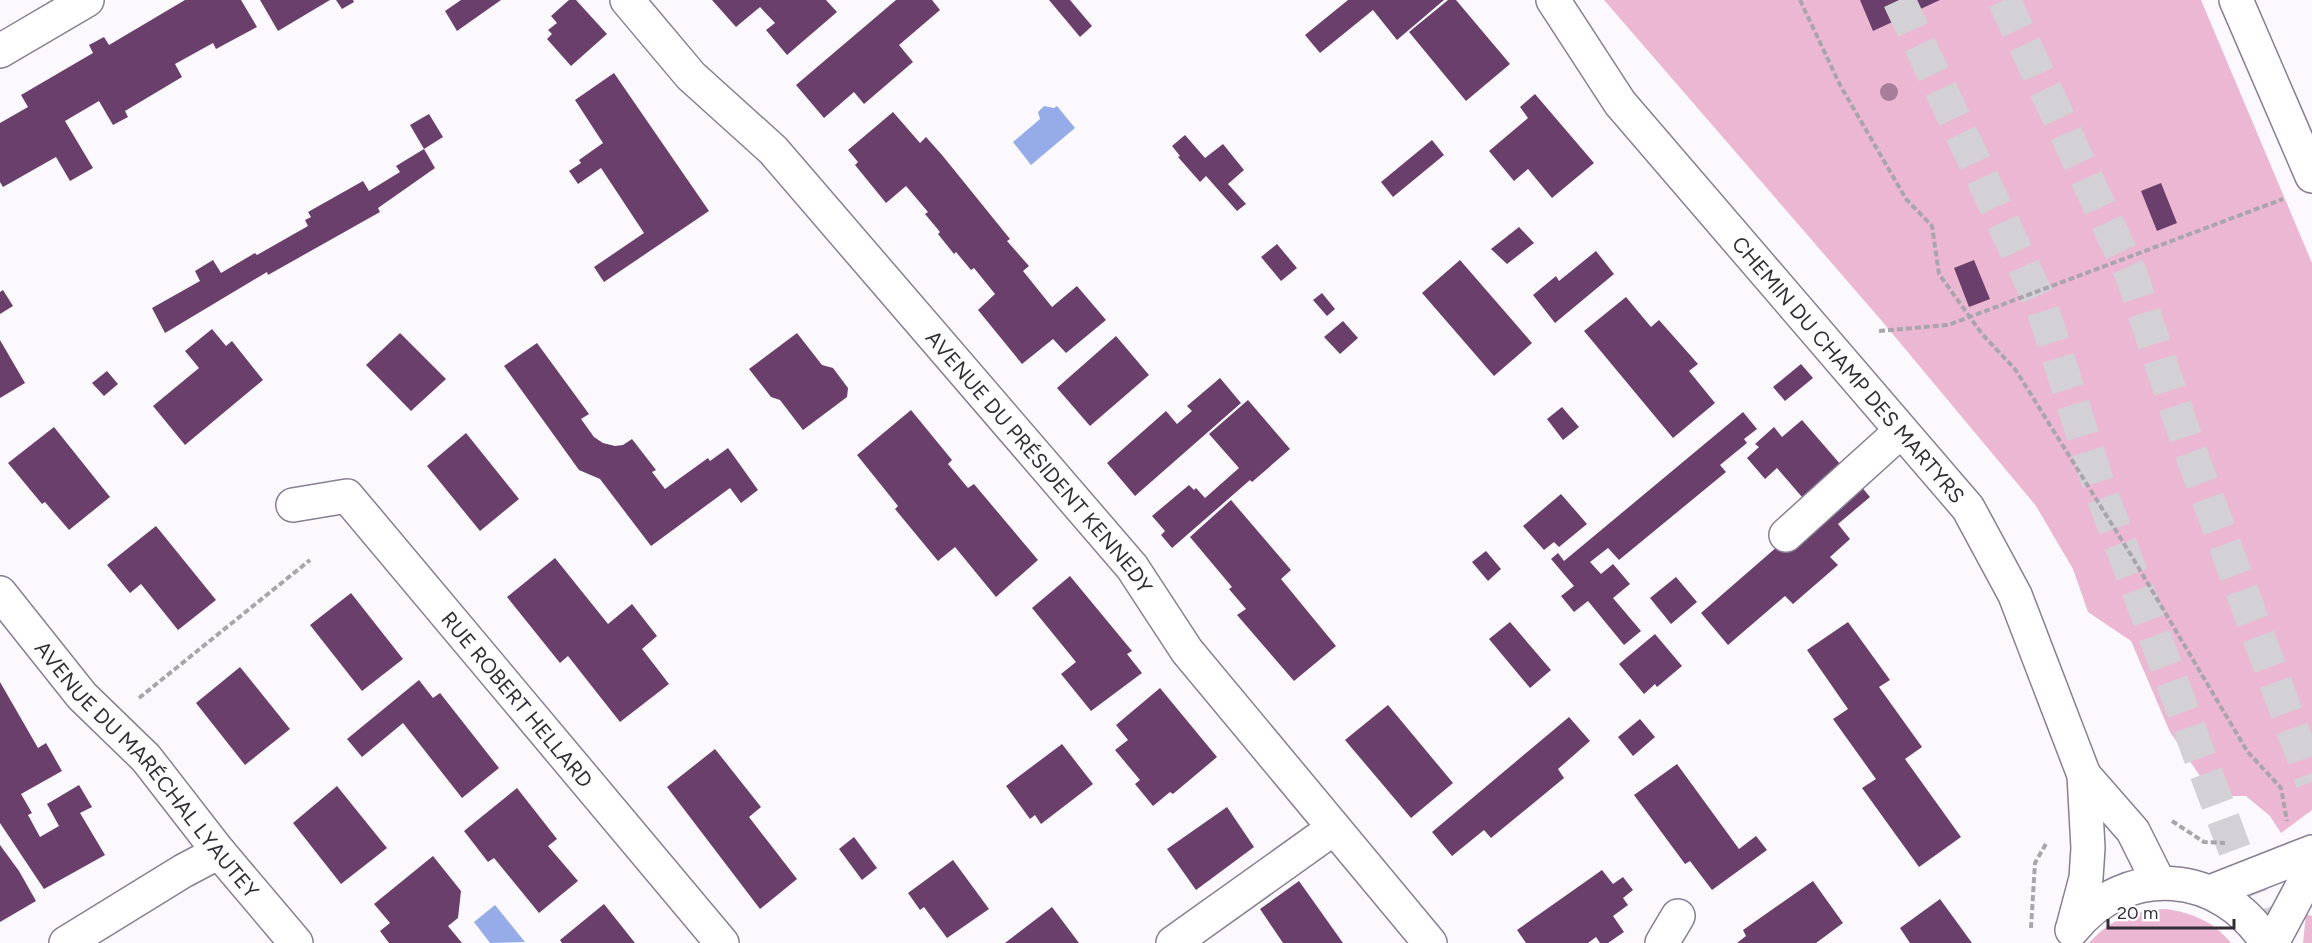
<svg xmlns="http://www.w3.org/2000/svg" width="2312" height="943" font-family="Figtree,sans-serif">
	<rect width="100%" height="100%" fill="#fbf9fe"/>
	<g fill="#ebb7d2">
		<polygon points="1604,0 2201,0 2312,263 2312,810 2281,833 2270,816 2246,796 2231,796 2200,776 2170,732 2131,641 2088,612 2073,569 2036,506 1881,320"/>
		<path d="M 2166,909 C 2193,913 2214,922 2231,943 L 2089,943 C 2110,919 2135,910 2166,909 Z"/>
		<polygon points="2306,914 2312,916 2312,943 2303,943"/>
	</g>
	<g fill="#96ace8">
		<polygon points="1044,106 1054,108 1057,106 1075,128 1031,165 1013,142 1040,119 1038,112"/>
		<polygon points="495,905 525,942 490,943 474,922"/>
	</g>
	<g fill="#6b3f6c">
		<polygon points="185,0 241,0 257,27 216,49 213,43 175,64 182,77 125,111 128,117 113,125 99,101 65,121 93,168 70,181 56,157 3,187 0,182 0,123 28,107 21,95 93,53 89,45 104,37 109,45"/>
		<polygon points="260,0 330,0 278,31"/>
		<polygon points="336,0 353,0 354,2 342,9"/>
		<polygon points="461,0 501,0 457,31 445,11"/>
		<polygon points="569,0 576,0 607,34 571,66 547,39 552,34 548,30 557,23 551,16"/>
		<polygon points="712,0 826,0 837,12 787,55 766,30 775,23 760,7 736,27"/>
		<polygon points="896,0 932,0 940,10 899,45 913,62 864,104 854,92 824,118 796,85"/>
		<polygon points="1049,0 1070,0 1092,26 1080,37"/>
		<polygon points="1348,0 1444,0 1397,40 1373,10 1320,53 1305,35"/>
		<polygon points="1448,0 1456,0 1510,64 1466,101 1409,32"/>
		<polygon points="1860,0 1940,0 1873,31"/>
		<polygon points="614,73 709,211 604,282 594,267 644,233 601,168 578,184 569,171 581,163 579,160 603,143 575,100"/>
		<polygon points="1535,94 1594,163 1552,198 1528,169 1514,181 1489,151 1528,118 1520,107"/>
		<polygon points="893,112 920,143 926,137 942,155 1010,239 1007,241 1029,266 1023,271 1052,307 1077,286 1106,320 1066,353 1053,339 1022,364 978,310 995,294 974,268 971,270 956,252 954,254 938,234 940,232 925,214 928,212 906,186 886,203 855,165 858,162 848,150"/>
		<polygon points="429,114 443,137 424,149 410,125"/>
		<polygon points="1185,135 1205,158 1223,144 1244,170 1228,184 1246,204 1237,211 1206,176 1200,182 1178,157 1180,156 1172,146"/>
		<polygon points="1432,140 1444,155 1393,197 1381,182"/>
		<polygon points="424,149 435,168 378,208 380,212 268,275 267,272 165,333 152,308 200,281 195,271 213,260 221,273 255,253 257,255 308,226 305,220 311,217 308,212 363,181 369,191 400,172 396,166"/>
		<polygon points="2161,183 2177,223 2157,231 2141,191"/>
		<polygon points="1519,227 1534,243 1507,264 1491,249"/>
		<polygon points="1277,244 1297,268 1281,281 1261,257"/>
		<polygon points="1596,251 1614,274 1555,323 1533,295 1556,276 1559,281"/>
		<polygon points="1460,260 1532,343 1494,376 1422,293"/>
		<polygon points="1974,260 1990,299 1969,307 1954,268"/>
		<polygon points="3,290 13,306 0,314 0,292"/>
		<polygon points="1322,293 1335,309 1327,316 1313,300"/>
		<polygon points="1626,297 1651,327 1659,320 1698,364 1689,371 1715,403 1673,438 1584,331"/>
		<polygon points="1343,321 1358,338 1340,354 1324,337"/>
		<polygon points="212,329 226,346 232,341 263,380 185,445 153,406 199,368 185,351"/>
		<polygon points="400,333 446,379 411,411 366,365"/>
		<polygon points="797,333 822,365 833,368 848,388 847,397 803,430 780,400 771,397 749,369"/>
		<polygon points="1116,336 1149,375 1090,426 1057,388"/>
		<polygon points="0,340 25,383 0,398"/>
		<polygon points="537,343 589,414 581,419 594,437 603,443 615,446 623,445 632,439 656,470 652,472 665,489 708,458 710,461 728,448 758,490 741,503 730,488 651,546 600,479 579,470 504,366"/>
		<polygon points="1801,364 1813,378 1785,401 1773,387"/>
		<polygon points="107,371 118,384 104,396 92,383"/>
		<polygon points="1220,378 1241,403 1135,496 1107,463 1166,411 1177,424 1192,411 1187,406"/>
		<polygon points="1248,400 1290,449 1252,482 1250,480 1172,548 1161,535 1165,531 1152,516 1189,485 1194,490 1196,488 1205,498 1239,468 1209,434"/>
		<polygon points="1562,407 1579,427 1563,440 1547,419"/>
		<polygon points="911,410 952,460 948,464 968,488 974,484 1038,560 996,597 955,547 938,561 895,509 898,506 857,455"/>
		<polygon points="1743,412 1757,429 1744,439 1747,443 1720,465 1726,472 1619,560 1608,548 1590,562 1601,574 1613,564 1630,584 1613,598 1641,631 1624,645 1588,601 1574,612 1561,596 1574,586 1551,559 1558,553 1564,561"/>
		<polygon points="1802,420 1841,465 1802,497 1777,468 1765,479 1747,458 1759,447 1755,444 1774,427 1782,437"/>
		<polygon points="54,427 110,497 69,530 45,502 42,504 8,463"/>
		<polygon points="466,433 519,499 480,531 427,466"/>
		<polygon points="1855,479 1870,497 1838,524 1850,539 1830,557 1838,565 1793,604 1785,596 1728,645 1701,613"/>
		<polygon points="1561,494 1587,524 1559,547 1554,542 1544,550 1523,526"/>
		<polygon points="1231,500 1291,570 1281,579 1336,646 1294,681 1237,615 1246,609 1229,589 1232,587 1190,537"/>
		<polygon points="156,526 216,600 178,630 141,584 130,593 107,565"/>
		<polygon points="1486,551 1501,569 1488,581 1472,562"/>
		<polygon points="555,558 608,624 632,604 657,636 642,649 669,684 620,722 568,656 560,663 507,597"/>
		<polygon points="1070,576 1132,651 1127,654 1142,673 1091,711 1061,674 1076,662 1032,608"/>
		<polygon points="1676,577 1697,602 1671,624 1650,598"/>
		<polygon points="351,593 403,659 362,691 310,625"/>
		<polygon points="1510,622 1551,670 1530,688 1489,639"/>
		<polygon points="1848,622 1890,680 1879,687 1922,747 1905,759 1961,837 1919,867 1862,788 1876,779 1833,719 1848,709 1807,650"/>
		<polygon points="1655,634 1682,666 1657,687 1655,684 1644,694 1619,664"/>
		<polygon points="240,667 290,729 245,765 196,703"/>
		<polygon points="419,680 433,698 440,693 499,768 462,798 403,723 362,757 347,739"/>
		<polygon points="0,682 38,748 46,743 62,771 21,794 32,813 28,815 40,837 59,826 47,804 79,785 92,807 80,813 105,855 44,889 0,823"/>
		<polygon points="1160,688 1217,757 1173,794 1170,792 1153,806 1135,784 1140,780 1115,750 1128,740 1116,725"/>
		<polygon points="1388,705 1453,783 1411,818 1345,740"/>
		<polygon points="1569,717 1590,741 1558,769 1564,778 1491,838 1484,830 1452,856 1432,832"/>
		<polygon points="1640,719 1655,737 1633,756 1618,737"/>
		<polygon points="1062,744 1093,784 1041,824 1035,815 1030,819 1006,786"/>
		<polygon points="715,749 761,807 749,817 797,879 760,909 667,787"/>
		<polygon points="1677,764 1739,849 1756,836 1767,850 1712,890 1690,861 1685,864 1634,795"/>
		<polygon points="337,786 387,848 341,884 293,823"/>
		<polygon points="517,788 557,839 548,846 578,881 539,913 494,858 488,862 464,831"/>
		<polygon points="1227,807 1254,847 1196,890 1167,849"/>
		<polygon points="854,837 877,868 862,880 839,849"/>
		<polygon points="0,845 19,871 36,901 0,922"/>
		<polygon points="433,856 461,891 458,918 448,926 462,943 389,943 380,931 390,923 374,904"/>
		<polygon points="953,860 989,909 947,938 924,907 920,910 908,893"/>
		<polygon points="1602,870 1613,884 1623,877 1633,890 1623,898 1628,905 1613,916 1624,932 1608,943 1600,943 1596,937 1588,943 1526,943 1517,930"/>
		<polygon points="1299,881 1343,943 1283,943 1260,909"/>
		<polygon points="1813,881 1843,923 1816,943 1737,943 1746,936 1743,930"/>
		<polygon points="1940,899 1972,943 1910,943 1900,928"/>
		<polygon points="604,904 635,943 562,943 560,940"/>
		<polygon points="1052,907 1079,943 1005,943"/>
	</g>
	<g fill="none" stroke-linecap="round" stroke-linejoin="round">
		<g stroke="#d3d0d6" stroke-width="33" stroke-dasharray="33 16" stroke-linecap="butt">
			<polyline points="1899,0 2041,304 2100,489 2253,899 2267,943"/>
			<polyline points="2004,0 2131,274 2187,442 2312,782"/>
		</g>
		<defs>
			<g id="minor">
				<path id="s1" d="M 627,0 L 691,76 L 773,150 L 1132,567 L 1187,651 L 1430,943"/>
				<path id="s2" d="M 1553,0 L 1620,103 L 1968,508 L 2015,595 L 2084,775 L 2088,848 L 2086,878 L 2073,927"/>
				<polyline points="2236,0 2312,176"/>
				<polyline points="0,51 87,0"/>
				<path id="s3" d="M 293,505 L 347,496 L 722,943"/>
				<polyline points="1786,535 1901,431"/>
				<path id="s4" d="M 0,593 L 82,696 L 146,758 L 219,852 L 296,943"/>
				<polyline points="2084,775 2133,831 2159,883"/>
				<polyline points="2210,892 2312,852"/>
				<path d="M 2072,930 C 2126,862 2222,870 2267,943"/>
				<polyline points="66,943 183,871 219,852"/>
				<polyline points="1173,943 1334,828"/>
				<polyline points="1662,943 1678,916"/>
				<polyline points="2272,943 2312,868"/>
			</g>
		</defs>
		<use href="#minor" stroke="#897e95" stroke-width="36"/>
		<g stroke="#a8a5ac" stroke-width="4" stroke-dasharray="6 3" stroke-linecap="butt">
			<polyline points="1800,0 1840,85 1906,199 1932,226 1939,274 1982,334 2015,369 2131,555 2247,751 2281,788 2287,821"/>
			<polyline points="1879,331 1948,325 2283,199"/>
			<polyline points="139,698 310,560"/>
			<polyline points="2172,821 2204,842 2225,843"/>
			<polyline points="2031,928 2035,863 2047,842"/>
		</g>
		<use href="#minor" stroke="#fff" stroke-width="33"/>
	</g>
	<circle fill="#a77d99" cx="1889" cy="92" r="9"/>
	<g text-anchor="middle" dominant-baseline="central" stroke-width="6" stroke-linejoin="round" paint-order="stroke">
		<g font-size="21" fill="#322e37" stroke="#fff">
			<text stroke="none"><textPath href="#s2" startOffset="474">CHEMIN DU CHAMP DES MARTYRS</textPath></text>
			<text stroke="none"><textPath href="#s1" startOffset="620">AVENUE DU PRÉSIDENT KENNEDY</textPath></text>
			<text stroke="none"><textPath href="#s3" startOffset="320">RUE ROBERT HELLARD</textPath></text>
			<text stroke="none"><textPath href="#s4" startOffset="230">AVENUE DU MARÉCHAL LYAUTEY</textPath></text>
		</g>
	</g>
	<path d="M2108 919v9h126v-9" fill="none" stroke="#322e37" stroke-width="3"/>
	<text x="2117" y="919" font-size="18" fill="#322e37" stroke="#ffffff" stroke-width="4.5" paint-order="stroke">20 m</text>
</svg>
